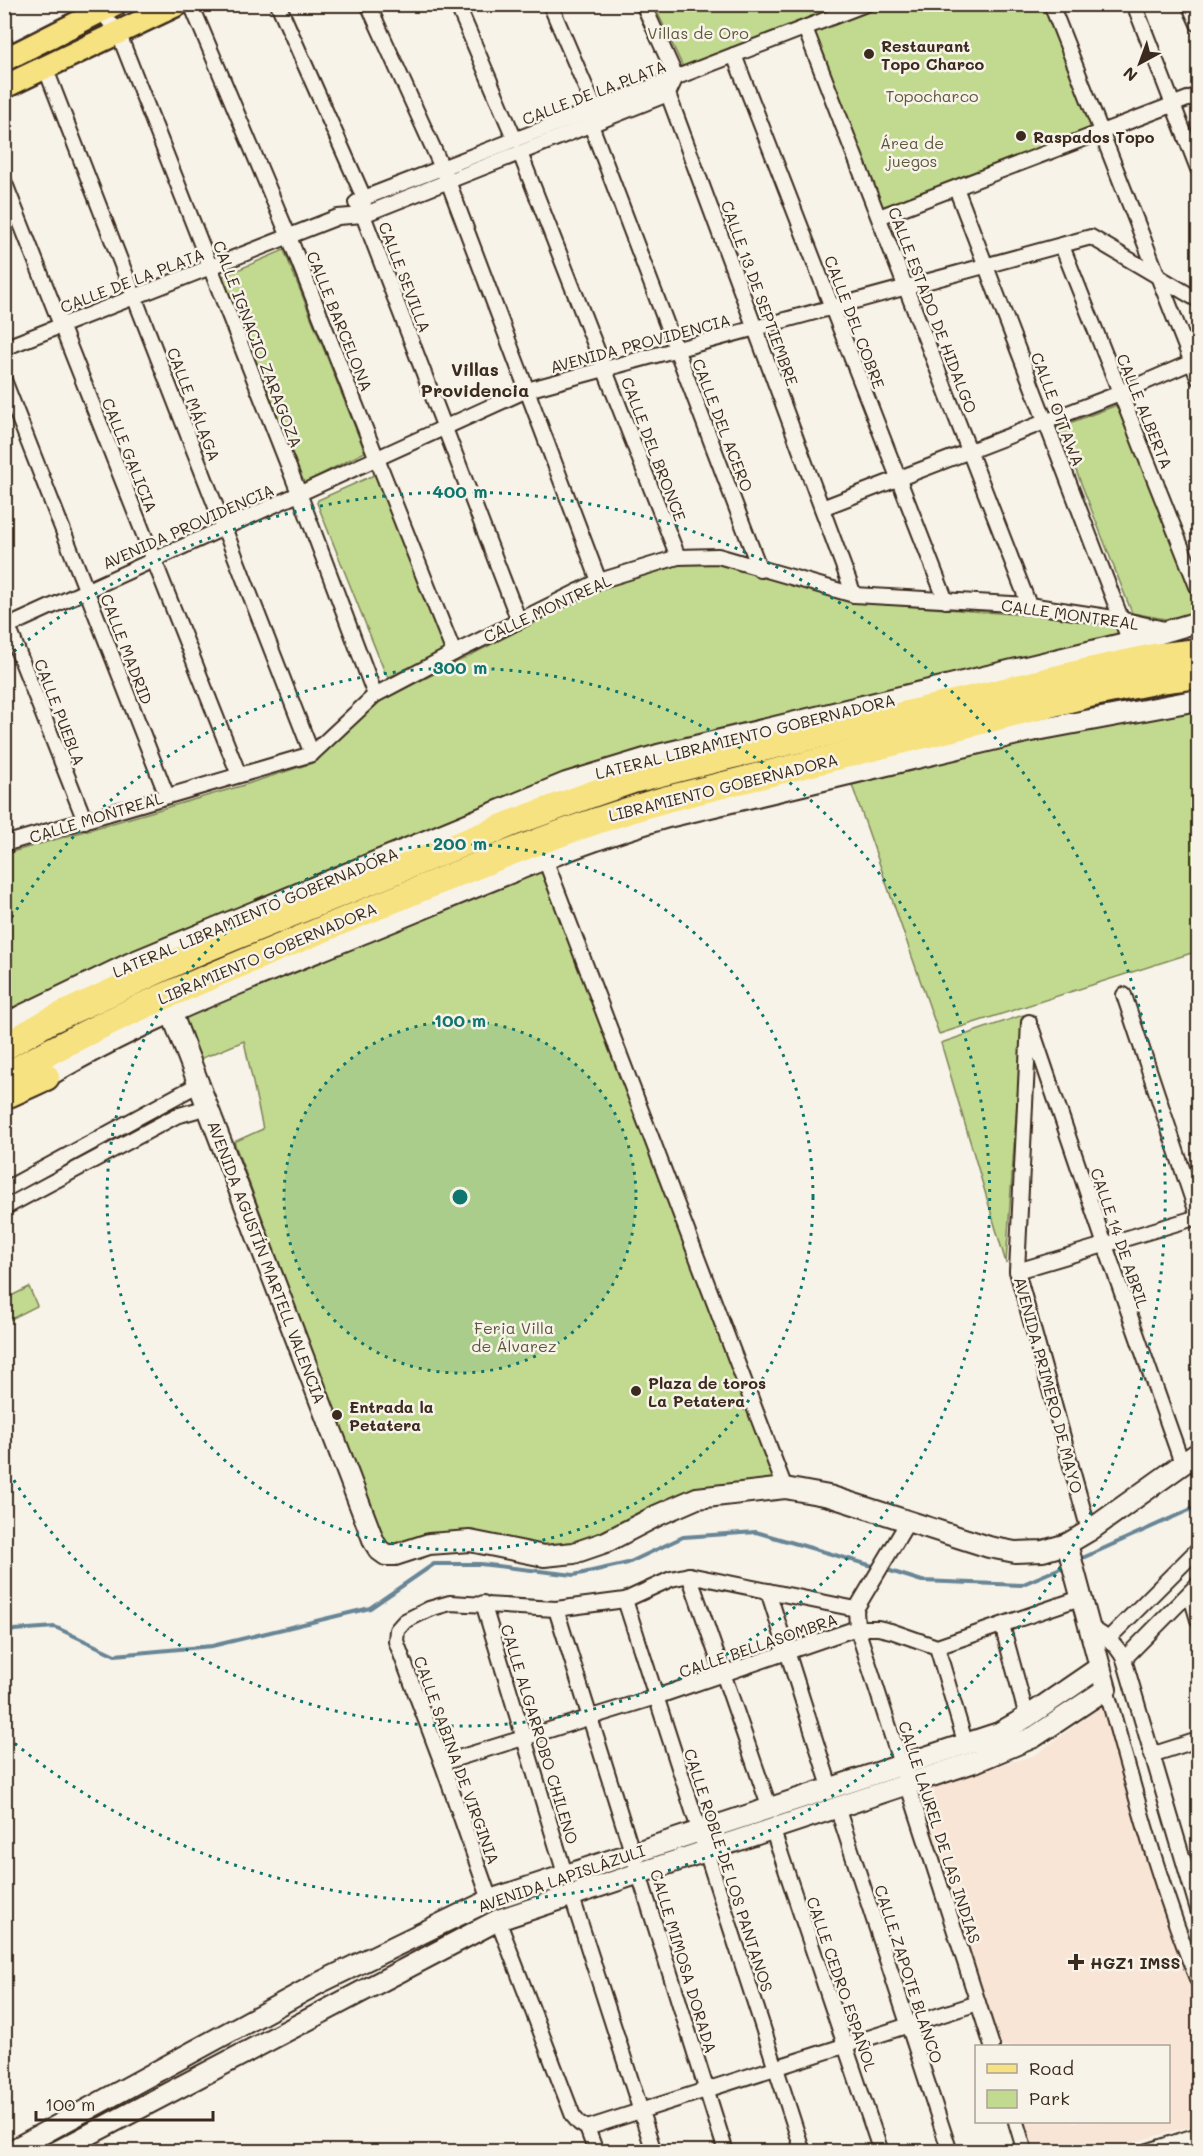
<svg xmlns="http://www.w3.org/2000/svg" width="1203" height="2156" font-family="Mali,sans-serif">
	<rect width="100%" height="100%" fill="#f7f3e8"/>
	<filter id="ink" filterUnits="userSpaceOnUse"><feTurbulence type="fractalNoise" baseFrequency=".0167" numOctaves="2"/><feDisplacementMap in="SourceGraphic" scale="12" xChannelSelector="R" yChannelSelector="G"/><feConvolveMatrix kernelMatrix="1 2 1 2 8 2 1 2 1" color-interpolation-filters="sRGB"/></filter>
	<g filter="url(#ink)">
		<polygon fill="#f8e5d6" points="1102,1706 1166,1924 1198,2000 1198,2124 1103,2151 1031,2151 1021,2122 1168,2122 1168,2046 997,2046 914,1791 1035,1755"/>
		<g fill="#c1da90" stroke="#7e8257" stroke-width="1.5">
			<polygon points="654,5 844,5 683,67"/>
			<polygon points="878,5 1045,5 1096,130 881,214 809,33"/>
			<polygon points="284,250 365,452 302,484 219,278"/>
			<polygon points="1117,405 1198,607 1198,613 1165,619 1132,613 1059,427"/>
			<polygon points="374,475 379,477 444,648 441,652 389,677 386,675 317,503 318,500"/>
			<polygon points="686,563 717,563 854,602 1116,622 1120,638 606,762 164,937 5,1015 5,854 241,786 312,763 379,702 606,586"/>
			<polygon points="1198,709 1198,951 939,1034 852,785 1030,740"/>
			<polygon points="543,868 777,1480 693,1492 652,1506 601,1533 570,1543 543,1546 388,1544 383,1541 234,1142 263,1129 244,1041 200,1059 183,1016"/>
			<polygon points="1023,1015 1006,1263 941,1043"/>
			<polygon points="29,1287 37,1306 5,1322 5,1299"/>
		</g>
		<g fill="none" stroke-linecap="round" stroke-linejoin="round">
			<g stroke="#688596" stroke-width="4">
				<polyline points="1078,1560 1198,1506"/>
				<polyline points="884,1569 922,1581 1021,1585 1065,1566"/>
				<polyline points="4,1635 14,1630 55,1627 115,1655 212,1646 370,1608 434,1564 480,1564 574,1575 628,1563 683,1537 756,1532 876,1567"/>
			</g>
			<defs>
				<g id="street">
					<polyline points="191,4 289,237 454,653"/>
					<polyline points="278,4 364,198 363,215 519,621"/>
					<polyline points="368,4 448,181 599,581"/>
					<polyline points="457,4 515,140"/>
					<polyline points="550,4 595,109"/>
					<polyline points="643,4 676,77 668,94 854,595"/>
					<polyline points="1051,4 1198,378"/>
					<polyline points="1134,4 1198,169"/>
					<polyline points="1189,4 1198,24"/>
					<polyline points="97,6 118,32 299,493 375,695"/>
					<polyline points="805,28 1029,605"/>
					<polyline points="4,42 10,57"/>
					<polyline points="734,55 946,601"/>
					<polyline points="45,67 312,754"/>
					<polyline points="591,125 760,570"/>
					<polyline points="520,153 678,557"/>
					<polyline points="4,181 239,775"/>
					<polyline points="956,188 1130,642"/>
					<polyline points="356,203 364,198 866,4"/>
					<polyline points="879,217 1198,95"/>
					<polyline points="1062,246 1198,589"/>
					<polyline points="4,348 338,217 363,215 668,94"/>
					<polyline points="4,380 167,796"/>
					<polyline points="822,508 1120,393 1192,362"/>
					<polyline points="4,616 85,821"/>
					<polyline points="4,628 527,390 1091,237 1198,300"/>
					<polyline points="4,844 312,754 375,695 454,653 599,581 678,557 718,556 854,595 1029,605 1120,619 1169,630"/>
					<polyline points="542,851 785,1488"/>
					<polyline points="1124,995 1198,1216"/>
					<polyline points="1029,1022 1017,1271 1089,1531"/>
					<polyline points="1032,1030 1105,1245 1182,1463"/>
					<polyline points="4,1190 199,1084"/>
					<polyline points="4,1208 176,1116 208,1107"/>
					<polyline points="1017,1271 1198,1217"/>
					<polyline points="909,1520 856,1609 857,1628 992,2046"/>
					<polyline points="689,1575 770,1809"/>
					<polyline points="768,1591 831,1790"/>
					<polyline points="1190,1593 1198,1620"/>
					<polyline points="625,1600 803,2152"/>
					<polyline points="483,1603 565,1874"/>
					<polyline points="556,1609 726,2152"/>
					<polyline points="1002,1625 1027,1717"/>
					<path d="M 1090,1627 C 1105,1636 1116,1643 1124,1659 L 1198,1910"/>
					<polyline points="1109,1638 1198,1549"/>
					<polyline points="937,1647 966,1745"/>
					<polyline points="1124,1659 1198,1584"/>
					<path d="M 1106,1689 C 1134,1787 1159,1887 1198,1981"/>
					<polyline points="1151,1755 1198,1740"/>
					<polyline points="442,1763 656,1697 857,1628 878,1628 891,1631 937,1647 1083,1597"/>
					<polyline points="837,1807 950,2152"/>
					<polyline points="772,1828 881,2152"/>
					<polyline points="571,1894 654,2152"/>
					<polyline points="490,1900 442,1763 396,1641 397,1630 405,1621 429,1609 450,1603 556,1609 625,1600 671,1579 689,1575 856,1609"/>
					<polyline points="498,1920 573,2116 579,2123 587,2128 596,2152"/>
					<polyline points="1016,2122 1025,2152"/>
					<polyline points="587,2128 978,2003"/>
					<polyline points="1145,2152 1198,2135"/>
				</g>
				<g id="secondary">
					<polyline points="165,996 374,1542 379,1550 386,1555 395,1555 429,1544 470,1541 544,1556 574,1553 606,1542 658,1515 697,1498 785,1488 829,1496 989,1547 1015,1552 1043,1551 1067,1544 1089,1531 1198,1453"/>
					<polyline points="4,1026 23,1015 131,963 566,783 658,755 1130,642 1198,622"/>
					<path d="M 35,1084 C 138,1020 253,978 366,932 C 465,892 564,847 668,817 L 1026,732 L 1198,700"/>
					<polyline points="9,2152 321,1982 490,1900 999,1733 1027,1717 1100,1667"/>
					<polyline points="56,2152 498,1920 977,1761 1034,1737 1106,1689 1067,1544"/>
				</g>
				<g id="primary">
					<polyline points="4,60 115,4"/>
					<polyline points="4,87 178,4"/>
				</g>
				<g id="highway">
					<polyline points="4,1047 49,1021 200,951 515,822 592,794 633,780 729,756 1089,671 1154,657 1198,652"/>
					<path d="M 4,1077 C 107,1017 217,974 326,928 C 438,882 550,832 667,799 L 1094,693 L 1159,680 L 1198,675"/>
					<polyline points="4,1096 46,1077"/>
				</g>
			</defs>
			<use href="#street" stroke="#3b2a1e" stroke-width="18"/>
			<use href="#secondary" stroke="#3b2a1e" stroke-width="24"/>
			<use href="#primary" stroke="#3b2a1e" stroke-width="27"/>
			<use href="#highway" stroke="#3b2a1e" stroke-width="30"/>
			<use href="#street" stroke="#f7f3e8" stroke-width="14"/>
			<use href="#secondary" stroke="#f7f3e8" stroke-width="20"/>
			<use href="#primary" stroke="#f7e281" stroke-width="22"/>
			<use href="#highway" stroke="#f7e281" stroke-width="26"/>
		</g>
	</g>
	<circle cx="460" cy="1197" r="176" fill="#0f766e" fill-opacity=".12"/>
	<g fill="none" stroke="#0f766e" stroke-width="3" stroke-dasharray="3 6">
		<circle cx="460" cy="1197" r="176"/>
		<circle cx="460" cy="1197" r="353"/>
		<path d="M7 925A529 529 0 1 1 7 1469"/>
		<path d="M7 657A705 705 0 1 1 7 1737"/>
	</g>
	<g fill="#3b2a1e" stroke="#f7f3e8" stroke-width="2">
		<circle cx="869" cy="54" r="6"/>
		<circle cx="1021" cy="136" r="6"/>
		<circle cx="636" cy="1391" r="6"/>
		<circle cx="337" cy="1415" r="6"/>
		<path d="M1073 1953h6v6h6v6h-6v6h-6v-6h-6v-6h6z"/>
	</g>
	<g text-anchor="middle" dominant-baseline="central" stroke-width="5" stroke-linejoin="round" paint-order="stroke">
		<g font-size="16" fill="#5c563a" stroke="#f7f3e8">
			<text x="698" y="32">Villas de Oro</text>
			<text x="932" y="95">Topocharco</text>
			<text x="912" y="142">Área de<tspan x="912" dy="18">juegos</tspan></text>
			<text x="514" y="1327">Feria Villa<tspan x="514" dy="18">de Álvarez</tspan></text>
		</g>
		<g font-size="16" font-weight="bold" fill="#3b2a1e" stroke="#f7f3e8" text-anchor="start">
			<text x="881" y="45">Restaurant<tspan x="881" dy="18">Topo Charco</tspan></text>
			<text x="1033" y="136">Raspados Topo</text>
			<text x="648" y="1382">Plaza de toros<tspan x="648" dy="18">La Petatera</tspan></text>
			<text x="349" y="1406">Entrada la<tspan x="349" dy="18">Petatera</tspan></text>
			<text x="1090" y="1962">HGZ1 IMSS</text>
		</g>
		<g font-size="16" fill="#3b2a1e" stroke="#f7f3e8">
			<text transform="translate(594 92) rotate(-21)">CALLE DE LA PLATA</text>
			<text transform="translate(405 277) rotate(69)">CALLE SEVILLA</text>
			<text transform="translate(132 280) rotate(-21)">CALLE DE LA PLATA</text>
			<text transform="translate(760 293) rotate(70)">CALLE 13 DE SEPTIEMBRE</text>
			<text transform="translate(933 310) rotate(69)">CALLE ESTADO DE HIDALGO</text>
			<text transform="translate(340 321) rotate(68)">CALLE BARCELONA</text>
			<text transform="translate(855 322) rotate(69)">CALLE DEL COBRE</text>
			<text transform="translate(640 343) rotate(-15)">AVENIDA PROVIDENCIA</text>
			<text transform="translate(258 344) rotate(69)">CALLE IGNACIO ZARAGOZA</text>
			<text transform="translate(194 404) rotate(69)">CALLE MÁLAGA</text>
			<text transform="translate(1058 409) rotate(69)">CALLE OTTAWA</text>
			<text transform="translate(1145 411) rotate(68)">CALLE ALBERTA</text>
			<text transform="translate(723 425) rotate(69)">CALLE DEL ACERO</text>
			<text transform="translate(654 449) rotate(69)">CALLE DEL BRONCE</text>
			<text transform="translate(130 455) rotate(68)">CALLE GALICIA</text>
			<text transform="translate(188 526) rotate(-24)">AVENIDA PROVIDENCIA</text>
			<text transform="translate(547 608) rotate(-25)">CALLE MONTREAL</text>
			<text transform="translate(1070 614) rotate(8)">CALLE MONTREAL</text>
			<text transform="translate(127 649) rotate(69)">CALLE MADRID</text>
			<text transform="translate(60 712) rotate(69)">CALLE PUEBLA</text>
			<text transform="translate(745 736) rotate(-14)">LATERAL LIBRAMIENTO GOBERNADORA</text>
			<text transform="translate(723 787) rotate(-14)">LIBRAMIENTO GOBERNADORA</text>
			<text transform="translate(96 817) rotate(-17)">CALLE MONTREAL</text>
			<text transform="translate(255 912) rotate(-23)">LATERAL LIBRAMIENTO GOBERNADORA</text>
			<text transform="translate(267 953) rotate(-23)">LIBRAMIENTO GOBERNADORA</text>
			<text transform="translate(1120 1238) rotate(71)">CALLE 14 DE ABRIL</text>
			<text transform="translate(267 1262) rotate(69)">AVENIDA AGUSTÍN MARTELL VALENCIA</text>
			<text transform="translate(1049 1385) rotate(75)">AVENIDA PRIMERO DE MAYO</text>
			<text transform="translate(758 1645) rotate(-19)">CALLE BELLASOMBRA</text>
			<text transform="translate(540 1734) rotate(73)">CALLE ALGARROBO CHILENO</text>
			<text transform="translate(457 1760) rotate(70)">CALLE SABINA DE VIRGINIA</text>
			<text transform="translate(940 1832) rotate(72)">CALLE LAUREL DE LAS INDIAS</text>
			<text transform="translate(729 1870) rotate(72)">CALLE ROBLE DE LOS PANTANOS</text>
			<text transform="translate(561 1878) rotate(-19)">AVENIDA LAPISLÁZULI</text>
			<text transform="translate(684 1961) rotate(73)">CALLE MIMOSA DORADA</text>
			<text transform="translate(909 1974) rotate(72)">CALLE ZAPOTE BLANCO</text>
			<text transform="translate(842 1984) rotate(71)">CALLE CEDRO ESPAÑOL</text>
		</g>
		<g font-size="18" font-weight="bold" fill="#3b2a1e" stroke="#f7f3e8">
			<text x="475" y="369">Villas<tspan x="475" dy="21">Providencia</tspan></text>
		</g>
	</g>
	<circle cx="460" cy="1197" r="9" fill="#0f766e" stroke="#f7f3e8" stroke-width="3"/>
	<g font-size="18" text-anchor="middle" font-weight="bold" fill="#0f766e" stroke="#f7f3e8" stroke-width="5" stroke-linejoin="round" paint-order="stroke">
		<text x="460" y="498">400 m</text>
		<text x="460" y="674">300 m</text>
		<text x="460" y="850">200 m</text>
		<text x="460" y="1027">100 m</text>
	</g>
	<rect width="1203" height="2156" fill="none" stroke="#f7f3e8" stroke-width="24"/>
	<rect x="12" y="12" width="1179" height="2132" fill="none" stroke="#3b2a1e" stroke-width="2" filter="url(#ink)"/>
	<rect x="975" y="2045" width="195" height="78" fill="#f7f3e8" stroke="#aca397" stroke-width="1.5"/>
	<rect x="987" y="2064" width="30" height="9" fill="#f7e281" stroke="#aca397" stroke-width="1.5"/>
	<text x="1029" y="2075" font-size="18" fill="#3b2a1e">Road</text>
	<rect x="987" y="2090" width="30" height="18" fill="#c1da90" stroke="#aca397" stroke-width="1.5"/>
	<text x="1029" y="2105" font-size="18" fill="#3b2a1e">Park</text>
	<g transform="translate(1140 63) rotate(221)" stroke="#f7f3e8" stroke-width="4.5" paint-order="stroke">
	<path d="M0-4.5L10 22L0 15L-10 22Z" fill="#3b2a1e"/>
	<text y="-9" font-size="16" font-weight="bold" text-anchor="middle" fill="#3b2a1e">N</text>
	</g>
	<path d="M36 2111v9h177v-9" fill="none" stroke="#3b2a1e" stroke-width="3"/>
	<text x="45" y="2111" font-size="18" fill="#3b2a1e" stroke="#f7f3e8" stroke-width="4.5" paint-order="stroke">100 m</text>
</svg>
